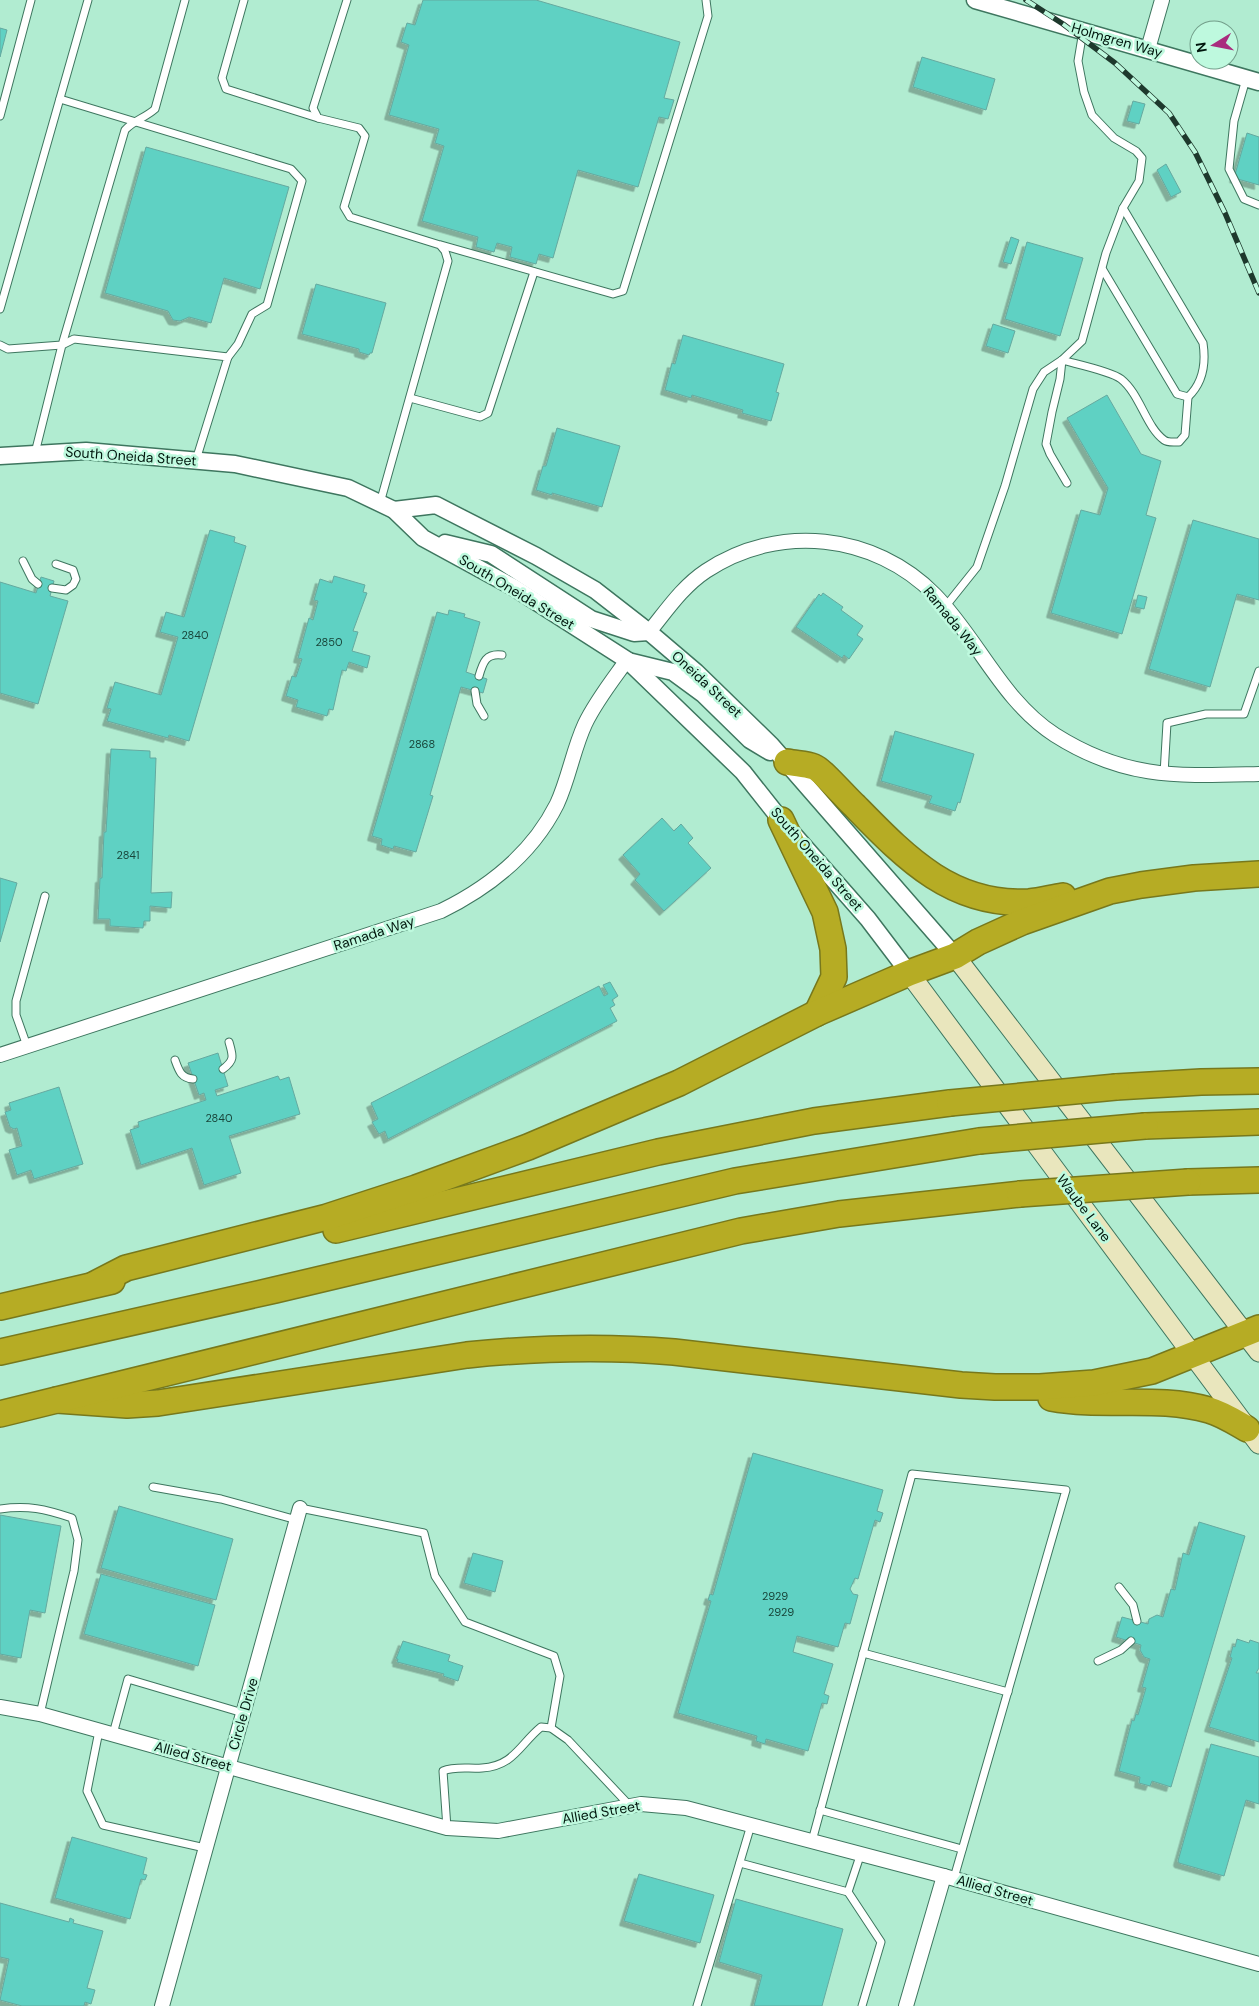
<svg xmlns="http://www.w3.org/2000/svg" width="1259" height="2006" font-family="'DM Sans',sans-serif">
	<defs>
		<filter id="shadow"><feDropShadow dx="-4.5" dy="4.5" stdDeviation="0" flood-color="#0004"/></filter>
	</defs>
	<rect width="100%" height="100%" fill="#b1ecd1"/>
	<g fill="#5fd1c3" stroke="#65a99f" filter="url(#shadow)">
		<polygon points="423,0 536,0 680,42 664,98 674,100 668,119 659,117 638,187 578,170 553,258 539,254 536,264 510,257 512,247 497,243 494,252 476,247 478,237 422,221 444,146 435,143 439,129 389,115 409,45 401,42 407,23 415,25"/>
		<polygon points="0,28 7,30 0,57"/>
		<polygon points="922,57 995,79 986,110 913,87"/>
		<polygon points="1133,101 1145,104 1139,124 1127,121"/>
		<polygon points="1247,133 1259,137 1259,185 1234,178"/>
		<polygon points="146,147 289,187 260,289 224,278 211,323 189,317 180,321 173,320 168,311 105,293"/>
		<polygon points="1166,164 1181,192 1171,197 1157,170"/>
		<polygon points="1011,237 1019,240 1011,264 1003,262"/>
		<polygon points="1027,242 1083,258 1060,336 1005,319"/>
		<polygon points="316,284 386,303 372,353 370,353 369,355 359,352 359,349 302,334"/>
		<polygon points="993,324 1015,331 1008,353 986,346"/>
		<polygon points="683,335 784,364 776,392 779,393 771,421 742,413 743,410 692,395 691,398 665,390 672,363 675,364"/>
		<polygon points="1107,395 1141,454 1161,461 1146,515 1156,518 1122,634 1051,613 1081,510 1100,515 1108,488 1067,418"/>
		<polygon points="557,428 620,446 602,507 552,493 552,495 536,490 543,466 546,466"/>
		<polygon points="1193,520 1259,539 1259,600 1237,594 1210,687 1149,669"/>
		<polygon points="210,530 235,537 234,542 246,546 189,741 169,735 168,738 107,721 111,709 107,708 115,682 161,695 178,637 160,632 166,612 184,617"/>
		<polygon points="334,576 365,585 363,592 367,593 353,631 358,632 352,651 370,656 367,668 349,662 346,671 342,670 333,710 329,709 327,716 296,707 298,700 286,696 292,676 296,677 302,659 298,658 309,618 313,620 318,601 314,600 320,579 332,583"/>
		<polygon points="41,577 54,581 50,596 68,601 38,704 0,693 0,582 36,593"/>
		<polygon points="823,593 843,607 841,610 863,626 857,635 863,639 849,659 844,655 842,658 796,627 819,594 821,596"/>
		<polygon points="1138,595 1147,597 1144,609 1135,607"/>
		<polygon points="449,610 465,614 464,617 480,622 466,672 487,679 483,693 461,687 430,795 433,796 416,852 394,846 393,849 381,845 382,839 372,836 437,612 448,615"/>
		<polygon points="895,731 974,754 960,803 958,802 955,811 929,803 932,796 881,781"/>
		<polygon points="111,749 150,751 150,758 156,758 151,893 172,892 171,908 150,906 150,921 144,921 143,928 110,926 110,919 98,919 100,878 102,878 104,832 106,832"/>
		<polygon points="662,818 674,831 681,824 693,838 688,843 711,868 664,911 635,880 640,874 623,855"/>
		<polygon points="0,878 17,883 0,942"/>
		<polygon points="610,982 618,996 612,1000 615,1005 610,1008 617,1021 388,1139 385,1131 379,1134 372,1122 378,1119 371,1103 599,986 604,996 608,994 603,985"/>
		<polygon points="218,1053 228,1086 215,1090 217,1096 278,1076 280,1080 289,1077 300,1114 229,1136 241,1173 204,1185 192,1148 141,1165 130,1130 139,1127 138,1122 206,1100 204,1093 199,1095 188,1063"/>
		<polygon points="59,1087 83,1164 34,1179 31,1170 17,1175 9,1150 22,1146 17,1128 14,1129 10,1127 5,1112 11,1110 9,1103"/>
		<polygon points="753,1453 883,1490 877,1511 883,1513 880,1522 875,1520 858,1579 855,1578 850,1589 853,1594 858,1595 850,1624 845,1623 838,1647 797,1636 793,1652 833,1664 824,1694 829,1696 827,1704 822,1703 808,1751 766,1739 765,1744 756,1741 757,1736 678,1713 711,1601 708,1600 710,1594 713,1595"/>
		<polygon points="119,1506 233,1539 216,1600 101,1568"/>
		<polygon points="0,1515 61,1526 45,1613 30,1610 21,1658 0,1654"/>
		<polygon points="1199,1522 1245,1536 1171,1787 1152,1781 1150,1786 1139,1783 1140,1777 1119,1771 1132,1720 1134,1721 1136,1714 1138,1715 1146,1688 1142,1687 1150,1659 1144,1657 1140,1650 1141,1645 1116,1637 1122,1617 1148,1624 1149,1619 1157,1615 1163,1617 1171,1589 1175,1590 1183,1553 1189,1555"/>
		<polygon points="473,1553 503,1561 495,1592 464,1583"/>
		<polygon points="101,1574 215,1605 198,1666 84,1634"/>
		<polygon points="1237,1639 1249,1643 1250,1640 1259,1643 1259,1668 1256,1673 1259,1673 1259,1742 1209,1727 1232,1658 1230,1657 1233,1646 1235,1647"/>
		<polygon points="403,1641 450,1655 448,1661 463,1666 458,1681 443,1676 444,1674 397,1662 398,1659 396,1659"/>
		<polygon points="1211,1744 1259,1757 1259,1804 1246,1800 1224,1876 1179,1863 1178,1861"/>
		<polygon points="72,1837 147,1858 143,1874 147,1875 145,1880 141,1879 130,1919 55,1898"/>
		<polygon points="639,1874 714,1895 700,1943 624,1921"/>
		<polygon points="736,1899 843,1929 822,2006 754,2006 762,1975 719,1962"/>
		<polygon points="0,1903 69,1922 70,1918 74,1920 73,1923 103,1931 87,1988 95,1990 91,2004 85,2002 84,2006 22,2006 0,2000 9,1959 0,1957"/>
	</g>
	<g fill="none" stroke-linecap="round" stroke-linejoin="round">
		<defs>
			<g id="service">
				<polyline points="244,0 222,78 226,89 318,118"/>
				<polyline points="347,0 313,108 318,118 359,128 365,136 344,207 350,217 440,245 445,251 448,261 380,503"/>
				<polyline points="1246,79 1234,121 1229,169 1244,199 1259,205"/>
				<polyline points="60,99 291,169 302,181 267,305 252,314 238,344 228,357"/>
				<polyline points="0,116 31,0"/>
				<polyline points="441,245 613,294 623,291 708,16 706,0"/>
				<path d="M 1103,270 L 1177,394 L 1188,397 C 1204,382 1206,363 1203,343 L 1123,208"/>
				<polyline points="0,309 88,0"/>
				<path d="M 0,345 L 8,349 L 62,345 L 125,130 C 134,120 145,118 155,109 L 185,0"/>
				<polyline points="410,398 480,417 488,413 534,272"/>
				<polyline points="35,453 62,345 74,339 228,357 196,460"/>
				<path d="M 1067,483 L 1050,454 L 1046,444 L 1052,412 L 1060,379 L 1062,360 C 1076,364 1111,371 1121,379 C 1140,394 1146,427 1164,440 C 1168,443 1173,442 1179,442 L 1185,435 L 1188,397"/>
				<polyline points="23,561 32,579 38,584"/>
				<polyline points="52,588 66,590 73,585 76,579 73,570 56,564"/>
				<polyline points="945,607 977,567 1005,486 1033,389 1044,372 1062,360 1082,341 1106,253 1123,208 1139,181 1142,158 1136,151 1114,138 1092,115 1084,92 1078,61 1083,31"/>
				<path d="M 479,676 C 483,662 486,653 502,655"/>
				<polyline points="475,691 477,704 484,716"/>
				<polyline points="1164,774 1167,723 1206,714 1244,714 1259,671"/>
				<polyline points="27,1046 16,1015 16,1001 45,896"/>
				<path d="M 175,1060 C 179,1071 181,1078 193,1079"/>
				<path d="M 223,1069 C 235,1060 233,1056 229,1042"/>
				<polyline points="153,1487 221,1499 297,1520"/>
				<polyline points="300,1508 424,1533 435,1576 465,1622 554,1656 560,1676 551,1728"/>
				<path d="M 0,1509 C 28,1505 45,1509 72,1518 L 78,1540 L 74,1571 L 40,1714"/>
				<polyline points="1119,1587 1133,1605 1137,1621"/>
				<polyline points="863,1653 1008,1692"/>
				<polyline points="1098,1661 1121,1650 1131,1641"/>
				<polyline points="99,1731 87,1791 103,1825 205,1848"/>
				<polyline points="113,1734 128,1679 243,1713"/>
				<polyline points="820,1810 962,1849"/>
				<path d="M 447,1828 L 443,1771 C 455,1766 469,1769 482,1768 C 514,1766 520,1744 541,1727 L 551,1728 L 568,1740 L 630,1806"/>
				<polyline points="812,1841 912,1474 1066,1490 954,1878"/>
				<polyline points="861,1853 848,1892 881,1942 862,2006"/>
				<polyline points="740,1863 848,1892"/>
				<polyline points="697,2006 751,1825"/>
			</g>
			<g id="minor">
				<polyline points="1148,49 1162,0"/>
				<path d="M 649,632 C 667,610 682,587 706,571 C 778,523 874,533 935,595 C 978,639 1002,701 1055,735 C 1126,780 1179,776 1259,774"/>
				<path d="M 0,1055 L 441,911 C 490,887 532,854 557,804 C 569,778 573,750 585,724 C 596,701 612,681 627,660"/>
				<polyline points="0,1707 40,1714 447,1828 498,1831 641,1804 686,1808 944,1876 1259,1964"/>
				<polyline points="162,2006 300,1508"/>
				<polyline points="906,2006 944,1876"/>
			</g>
			<g id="tertiary">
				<polyline points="975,0 1259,82"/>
				<polyline points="0,456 86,451 235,464 348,488 394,510 423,538 513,587 627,660 743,772 781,820 868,919 909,973"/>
				<polyline points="394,510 436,505 536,556 595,590 649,632 696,672 771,745 955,956"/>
				<polyline points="445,543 491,554 591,619 634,633 649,632"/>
				<polyline points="628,661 673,672 703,694 750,740 770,752"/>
			</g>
			<g id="secondary">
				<polyline points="955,956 1259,1352"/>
				<polyline points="909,973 1259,1444"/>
			</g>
			<g id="motorway">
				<path d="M 787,762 C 796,764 806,764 814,767 C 822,770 846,798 855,806 C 905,857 951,906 1029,902 C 1040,901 1051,898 1063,896"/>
				<polyline points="781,820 825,912 833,949 834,977 817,1013"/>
				<polyline points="1116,1087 1201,1082 1259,1081"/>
				<polyline points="1145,1126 1259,1122"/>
				<polyline points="1188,1182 1259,1180"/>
				<polyline points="336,1230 658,1152 814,1121 950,1103"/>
				<polyline points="95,1284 126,1268 327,1217 416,1188 528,1147 679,1083 817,1013 909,973 955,956 978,942 1022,922 1110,891 1141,885 1194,878 1259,874"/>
				<polyline points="0,1307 112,1281"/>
				<polyline points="0,1352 275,1290 735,1181 979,1141"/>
				<path d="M 1051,1398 C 1103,1408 1158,1395 1209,1410 C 1223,1414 1235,1422 1247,1429"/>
				<path d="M 57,1400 L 127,1405 L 158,1403 L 467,1355 C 536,1348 605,1346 674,1352 L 961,1385 L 995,1387 L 1040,1387 L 1094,1383 L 1152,1371 L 1259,1328"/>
				<polyline points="0,1414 741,1231 839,1214 1020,1194"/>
			</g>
		</defs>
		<use href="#service" stroke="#3e765f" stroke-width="9"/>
		<use href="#minor" stroke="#3e765f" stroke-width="16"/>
		<use href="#tertiary" stroke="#3e765f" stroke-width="19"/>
		<use href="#secondary" stroke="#3e765f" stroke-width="21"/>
		<use href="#motorway" stroke="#77781c" stroke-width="28"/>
		<use href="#service" stroke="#fff" stroke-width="7"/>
		<use href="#minor" stroke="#fff" stroke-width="14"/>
		<use href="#tertiary" stroke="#fff" stroke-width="16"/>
		<use href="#secondary" stroke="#e9e6bd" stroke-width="19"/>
		<use href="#motorway" stroke="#b6ac24" stroke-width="25"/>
		<defs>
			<polyline id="rail" points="1026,0 1063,24 1115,63 1169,113 1195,152 1225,213 1259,293"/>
		</defs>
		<use href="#rail" stroke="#1e392d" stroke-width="5.5"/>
		<use href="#rail" stroke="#bef9de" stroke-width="4" stroke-dasharray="11" stroke-linecap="butt"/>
		<defs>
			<g id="motorway-bridge">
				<polyline points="950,1103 1116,1087"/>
				<polyline points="979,1141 1145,1126"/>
				<polyline points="1020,1194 1188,1182"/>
			</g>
		</defs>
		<use href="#motorway-bridge" stroke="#77781c" stroke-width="28" stroke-linecap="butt"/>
		<use href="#motorway-bridge" stroke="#b6ac24" stroke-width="25"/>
	</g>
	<g text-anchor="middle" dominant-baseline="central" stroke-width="5" stroke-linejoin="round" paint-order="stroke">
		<g font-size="11" fill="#18453a">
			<text x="195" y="635">2840</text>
			<text x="329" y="642">2850</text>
			<text x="422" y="744">2868</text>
			<text x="128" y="855">2841</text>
			<text x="219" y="1118">2840</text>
			<text x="775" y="1596">2929</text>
			<text x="781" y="1612">2929</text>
		</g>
		<g font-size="14" fill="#01160d" stroke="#bef9de">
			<text transform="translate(1117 40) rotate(16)">Holmgren Way</text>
			<text transform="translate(131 456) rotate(4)">South Oneida Street</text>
			<text transform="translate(517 592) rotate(31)">South Oneida Street</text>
			<text transform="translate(953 621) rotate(51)">Ramada Way</text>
			<text transform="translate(707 684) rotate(43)">Oneida Street</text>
			<text transform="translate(817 859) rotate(49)">South Oneida Street</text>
			<text transform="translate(374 933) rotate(-18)">Ramada Way</text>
			<text transform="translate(1084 1208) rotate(53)">Waube Lane</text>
			<text transform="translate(243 1714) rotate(-74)">Circle Drive</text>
			<text transform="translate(193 1756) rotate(15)">Allied Street</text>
			<text transform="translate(601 1812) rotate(-10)">Allied Street</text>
			<text transform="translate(995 1890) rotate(16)">Allied Street</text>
		</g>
	</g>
	<g transform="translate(1214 45) rotate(260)"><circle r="24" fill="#bef9de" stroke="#729e8a"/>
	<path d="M0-4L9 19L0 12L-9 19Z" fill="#a92c7e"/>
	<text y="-8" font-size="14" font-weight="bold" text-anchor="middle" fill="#01160d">N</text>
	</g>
</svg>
